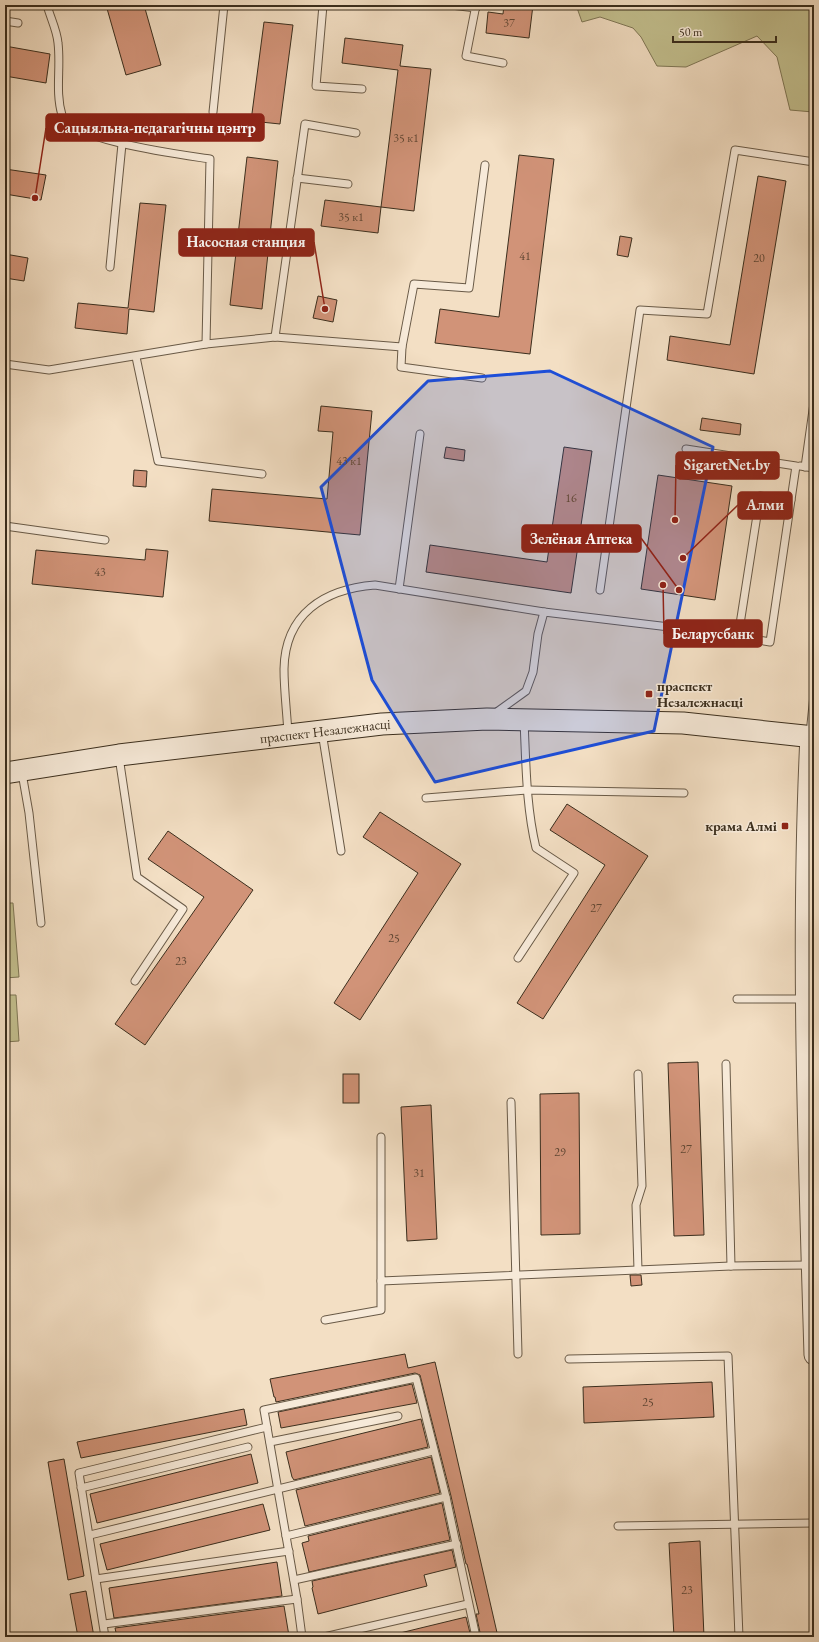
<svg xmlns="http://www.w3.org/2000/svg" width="819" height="1642" font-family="'EB Garamond',serif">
	<rect width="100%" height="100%" fill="#f3dfc4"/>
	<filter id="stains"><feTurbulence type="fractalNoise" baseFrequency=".005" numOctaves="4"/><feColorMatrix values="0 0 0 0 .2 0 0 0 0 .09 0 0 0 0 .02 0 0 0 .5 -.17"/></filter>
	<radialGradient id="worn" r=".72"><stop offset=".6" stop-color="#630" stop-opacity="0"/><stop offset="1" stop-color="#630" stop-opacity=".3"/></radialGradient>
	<g fill="#c3c08f" stroke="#7f7756">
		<polygon points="576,5 814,5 814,111 813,112 790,110 777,57 757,36 686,67 657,66 641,37 633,28 600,17 582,22"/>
		<polygon points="5,903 13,903 19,977 5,978"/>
		<polygon points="5,995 16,995 19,1041 5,1042"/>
	</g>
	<g fill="#d19378" stroke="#3b2e1d">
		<polygon points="106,5 144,5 161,65 126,75"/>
		<polygon points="504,5 533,5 529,38 486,33 488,12 503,14"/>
		<polygon points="264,22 293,25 280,124 251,121"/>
		<polygon points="345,38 403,45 400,66 431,69 414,211 381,207 398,70 342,63"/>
		<polygon points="5,46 50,54 46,83 5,76"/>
		<polygon points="519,155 554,159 530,354 435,343 440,309 499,317"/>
		<polygon points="247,157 278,161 262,309 230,305"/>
		<polygon points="5,169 46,175 41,200 5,194"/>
		<polygon points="758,176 786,181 754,374 667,360 670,336 730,345"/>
		<polygon points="325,200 381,207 378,233 321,226"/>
		<polygon points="140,203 166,205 154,312 129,309 127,334 75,328 78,303 128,308"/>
		<polygon points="620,236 632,238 628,257 617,255"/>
		<polygon points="5,254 28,258 24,281 5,278"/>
		<polygon points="318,296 337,300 333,322 313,318"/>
		<polygon points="321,406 372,411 360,535 209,521 212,489 327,499 333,432 318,431"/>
		<polygon points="702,418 741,424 740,435 700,430"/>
		<polygon points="446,447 465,450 464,461 444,458"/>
		<polygon points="564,447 592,451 571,593 426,572 430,545 547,562"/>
		<polygon points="134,470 147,471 146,487 133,486"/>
		<polygon points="658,475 732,486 715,600 641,589"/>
		<polygon points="146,549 168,551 163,597 32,584 36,550 145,560"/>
		<polygon points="567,804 648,856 543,1019 517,1003 605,865 550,830"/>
		<polygon points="380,812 461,864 360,1020 334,1003 418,873 363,837"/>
		<polygon points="168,831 253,890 145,1045 115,1024 204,897 148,859"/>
		<polygon points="698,1062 704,1235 674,1236 668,1063"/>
		<rect x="343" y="1074" width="16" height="29"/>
		<polygon points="579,1093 580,1234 541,1235 540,1094"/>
		<polygon points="431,1105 437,1239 407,1241 401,1107"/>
		<polygon points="630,1275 641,1275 642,1285 631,1286"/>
		<polygon points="405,1354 408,1368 435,1362 498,1637 481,1637 476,1614 479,1614 467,1564 466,1564 451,1496 420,1375 415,1373 276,1402 275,1397 274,1397 270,1379"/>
		<polygon points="712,1382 714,1417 584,1423 583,1387"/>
		<polygon points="412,1384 417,1403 281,1428 278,1412"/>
		<polygon points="244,1409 247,1425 81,1458 77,1442"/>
		<polygon points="421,1419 428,1447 294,1480 292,1477 286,1452"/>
		<polygon points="251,1454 258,1483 97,1523 90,1494"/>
		<polygon points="431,1457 440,1493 305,1526 296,1490"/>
		<polygon points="64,1459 84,1576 68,1580 48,1462"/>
		<polygon points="442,1503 450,1540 309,1572 302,1543 309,1541 308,1536"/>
		<polygon points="263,1504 270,1530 107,1570 100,1544"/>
		<polygon points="700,1541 704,1637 674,1637 669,1543"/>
		<polygon points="452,1550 456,1567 424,1575 427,1586 318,1614 312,1588 313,1587 312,1581"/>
		<polygon points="277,1562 282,1596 114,1618 109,1588"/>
		<polygon points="86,1591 94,1637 78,1637 70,1594"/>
		<polygon points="284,1606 289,1636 117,1637 115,1628"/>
		<polygon points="466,1617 471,1637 400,1637 400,1633"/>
	</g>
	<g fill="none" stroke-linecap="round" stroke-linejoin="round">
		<defs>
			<g id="service">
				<path d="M 47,5 C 50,17 57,30 58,43 C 61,67 55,92 62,115 C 70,141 184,155 210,159 L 206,344"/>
				<polyline points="323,5 316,86 362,89"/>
				<polyline points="451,5 476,8"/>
				<polyline points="476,5 466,56 503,63"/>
				<polyline points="5,21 18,23"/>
				<polyline points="213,112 224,5"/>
				<polyline points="297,178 348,184"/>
				<polyline points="110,267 122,144"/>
				<polyline points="275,337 305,124 356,133"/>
				<polyline points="136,357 158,461 262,474"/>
				<polyline points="5,364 49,370 206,344 275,337 402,347"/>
				<polyline points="482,378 401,367 402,347 414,284 469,288 485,165"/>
				<polyline points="800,466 814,468"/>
				<polyline points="805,467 814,403"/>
				<polyline points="5,526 105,540"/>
				<polyline points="399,589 420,434"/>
				<polyline points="600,590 640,310 707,314 735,150 814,162"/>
				<polyline points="738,637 760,496 791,500"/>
				<polyline points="494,714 526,691 533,672 538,634 544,612 711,632 770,642 796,466 686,449"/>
				<polyline points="322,732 341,851"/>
				<path d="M 288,734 C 287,713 284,691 284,669 C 285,614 324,589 375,585 L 544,612"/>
				<polyline points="810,734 814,695"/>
				<polyline points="119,757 137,877 183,909 135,981"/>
				<polyline points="22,773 29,813 41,923"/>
				<polyline points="426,798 527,790 684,793"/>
				<path d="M 518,958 L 574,873 L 536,848 C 526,806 526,763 524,721"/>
				<polyline points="737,999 804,999"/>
				<polyline points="726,1064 731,1266"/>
				<polyline points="511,1102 518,1354"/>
				<polyline points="381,1137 381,1281 731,1266 811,1265"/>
				<polyline points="638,1270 636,1205 642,1186 638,1074"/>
				<polyline points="325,1320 381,1310 381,1281"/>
				<polyline points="569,1359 728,1356 739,1637"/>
				<polyline points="270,1442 398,1416"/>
				<polyline points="81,1488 248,1447"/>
				<polyline points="618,1526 814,1523"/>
				<polyline points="90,1535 433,1451"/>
				<polyline points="286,1536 446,1497"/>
				<polyline points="96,1579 289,1551"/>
				<polyline points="294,1580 457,1544"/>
				<polyline points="104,1624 297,1599"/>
				<polyline points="105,1637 79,1473 267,1427"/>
				<polyline points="302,1637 297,1599 264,1410 416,1378 446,1497 476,1637"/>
				<polyline points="324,1637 468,1604"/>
			</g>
			<path id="tertiary" d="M 810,736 C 800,942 808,1149 814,1355"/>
			<g id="secondary">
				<path id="s1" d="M 5,773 L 119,755 L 382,724 L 487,719 L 683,723 L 814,737"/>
			</g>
		</defs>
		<use href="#service" stroke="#695a47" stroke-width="9"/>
		<use href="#tertiary" stroke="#695a47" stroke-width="21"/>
		<use href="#secondary" stroke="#3b2e1d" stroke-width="23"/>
		<use href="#service" stroke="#f7ead9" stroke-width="7"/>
		<use href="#tertiary" stroke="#f7ead9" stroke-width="19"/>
		<use href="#secondary" stroke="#f7ead9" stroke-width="21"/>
	</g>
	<path fill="#1d4ed8" fill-opacity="0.2" stroke="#1d4ed8" stroke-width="3" stroke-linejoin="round" d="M 550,371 L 713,447 L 654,731 L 435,782 L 372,680 L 321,487 L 428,381 Z"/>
	<g fill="#8f2418" stroke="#f7ead9" stroke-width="1.5">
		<rect x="645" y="690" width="8" height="8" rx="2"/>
		<rect x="781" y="822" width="8" height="8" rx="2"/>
	</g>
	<g text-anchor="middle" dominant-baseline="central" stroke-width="3" stroke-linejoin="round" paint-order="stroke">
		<g font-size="12" fill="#604734">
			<text x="509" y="23">37</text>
			<text x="406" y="138">35 к1</text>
			<text x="351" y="217">35 к1</text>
			<text x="525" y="256">41</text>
			<text x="759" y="258">20</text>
			<text x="349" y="461">43 к1</text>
			<text x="571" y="498">16</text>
			<text x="100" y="572">43</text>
			<text x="596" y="908">27</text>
			<text x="394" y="938">25</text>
			<text x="181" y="961">23</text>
			<text x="686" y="1149">27</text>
			<text x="560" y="1152">29</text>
			<text x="419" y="1173">31</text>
			<text x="648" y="1402">25</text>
			<text x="687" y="1590">23</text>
		</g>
		<g font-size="14" font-weight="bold" fill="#3b2e1d" stroke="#f7ead9" text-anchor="start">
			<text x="657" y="686">праспект<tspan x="657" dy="16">Незалежнасці</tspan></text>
			<text x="777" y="826" text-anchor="end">крама Алмі</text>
		</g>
		<g font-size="14" fill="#3b2e1d" stroke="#f7ead9">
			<text stroke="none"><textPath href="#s1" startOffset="323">праспект Незалежнасці</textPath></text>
		</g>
	</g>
	<path fill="none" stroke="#8f2418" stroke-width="1.5" d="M35 198L46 128M325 309L314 242M675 520L676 465M683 558L738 505M679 590L641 538M663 585L664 634"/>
	<g fill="#8f2418" stroke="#f7ead9" stroke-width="1.5">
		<circle cx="35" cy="198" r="4"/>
		<circle cx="325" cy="309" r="4"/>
		<circle cx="675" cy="520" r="4"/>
		<circle cx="683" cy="558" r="4"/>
		<circle cx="679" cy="590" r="4"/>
		<circle cx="663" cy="585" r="4"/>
	</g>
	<g fill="#8f2418" stroke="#8f2418" stroke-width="1.5">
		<rect x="46" y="114" width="218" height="27" rx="4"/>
		<rect x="179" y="229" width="135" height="27" rx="4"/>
		<rect x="676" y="452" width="103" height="27" rx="4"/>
		<rect x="738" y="492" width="54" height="27" rx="4"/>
		<rect x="522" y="525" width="119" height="27" rx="4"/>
		<rect x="664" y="620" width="98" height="27" rx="4"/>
	</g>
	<g font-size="15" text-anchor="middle" font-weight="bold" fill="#fff">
		<text x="155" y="133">Сацыяльна-педагагічны цэнтр</text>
		<text x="246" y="247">Насосная станция</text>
		<text x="727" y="470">SigaretNet.by</text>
		<text x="765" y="510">Алми</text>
		<text x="581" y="544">Зелёная Аптека</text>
		<text x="713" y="639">Беларусбанк</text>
	</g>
	<rect width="819" height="1642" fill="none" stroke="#f3dfc4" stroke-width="20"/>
	<rect x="6" y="6" width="807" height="1630" fill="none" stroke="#3b2e1d" stroke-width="2"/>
	<rect x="10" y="10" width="799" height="1622" fill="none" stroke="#3b2e1d"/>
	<path d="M673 36v6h103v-6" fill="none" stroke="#3b2e1d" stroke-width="2"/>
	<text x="679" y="36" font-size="12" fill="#3b2e1d" stroke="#f7ead9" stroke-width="3" paint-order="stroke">50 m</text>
	<rect width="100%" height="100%" filter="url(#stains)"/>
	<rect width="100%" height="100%" fill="url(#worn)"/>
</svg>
